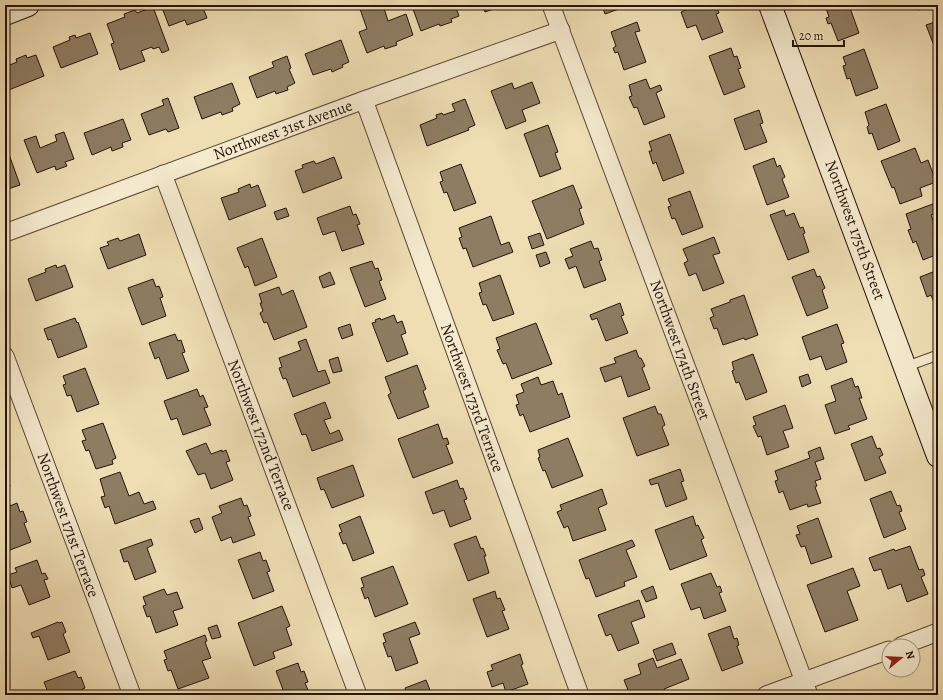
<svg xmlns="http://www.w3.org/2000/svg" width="943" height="700" font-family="Alegreya,serif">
	<rect width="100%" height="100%" fill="#efdeb4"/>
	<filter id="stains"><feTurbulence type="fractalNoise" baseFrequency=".005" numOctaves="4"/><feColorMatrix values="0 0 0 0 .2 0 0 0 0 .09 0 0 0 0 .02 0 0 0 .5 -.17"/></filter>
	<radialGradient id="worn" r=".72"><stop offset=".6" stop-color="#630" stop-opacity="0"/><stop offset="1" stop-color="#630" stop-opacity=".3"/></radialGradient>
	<g fill="#8e7d63" stroke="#25130b">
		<polygon points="161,5 202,5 207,18 187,25 185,20 169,26"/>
		<polygon points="371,5 383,5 388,21 406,14 413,35 396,42 397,45 385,49 384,46 367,53 359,32 367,29 360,9"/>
		<polygon points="424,5 455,5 459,16 451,19 452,22 440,26 439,24 421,31 413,9"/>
		<polygon points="482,5 505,5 485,12"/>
		<polygon points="602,5 627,5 627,6 605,14"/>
		<polygon points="689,5 716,5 719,13 716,14 723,32 702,40 696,25 687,28 681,12 690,8"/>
		<polygon points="825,5 849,5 859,33 838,41 831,23 828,24 826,18 829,17"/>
		<polygon points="917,5 933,5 919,10"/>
		<polygon points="153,7 169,50 162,53 159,47 153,49 152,47 141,51 145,61 120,70 111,44 114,43 107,24 125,17 124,14 135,10 137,13"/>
		<polygon points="938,21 938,56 926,25"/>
		<polygon points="637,22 640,31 635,32 646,62 624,70 618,52 615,53 613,48 616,46 611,32"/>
		<polygon points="90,33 98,54 61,68 53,47 70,40 69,37 75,35 76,38"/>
		<polygon points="341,40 349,62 342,65 343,67 332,72 331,69 313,75 305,54"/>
		<polygon points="731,48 734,57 737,56 741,68 738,69 745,87 724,95 709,56"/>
		<polygon points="864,49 878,88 856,96 850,78 847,79 843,66 846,65 843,57"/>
		<polygon points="26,55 27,58 36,55 44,76 6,91 5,67 17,62 16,59"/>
		<polygon points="287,56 291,68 289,69 295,83 287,87 288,90 276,94 275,91 257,98 249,77 274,67 272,62"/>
		<polygon points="646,79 650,89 660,85 662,90 656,93 665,117 644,125 637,107 634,108 629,97 632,96 629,85"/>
		<polygon points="532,82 540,103 522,110 526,121 506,129 491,91 512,83 514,89"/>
		<polygon points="232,83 240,104 232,108 233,111 222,115 221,112 202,119 194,97"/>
		<polygon points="168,98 179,128 168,132 166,129 149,135 141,114 164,105 162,100"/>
		<polygon points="465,99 475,125 468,128 469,130 427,146 420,125 437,118 436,115 442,113 443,115 455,111 452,104"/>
		<polygon points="886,104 900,141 878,150 872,133 869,134 867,127 869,125 865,112"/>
		<polygon points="759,110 763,123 760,124 767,142 745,150 734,119"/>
		<polygon points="123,119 131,140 122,143 123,147 112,151 111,147 92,155 84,133"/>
		<polygon points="548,125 558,152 555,153 561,169 540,177 524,134"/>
		<polygon points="64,132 74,159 65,162 67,166 56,170 55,166 37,173 24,140 36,136 40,148 57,141 55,135"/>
		<polygon points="670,134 684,173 663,181 656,162 653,164 649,151 652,151 649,142"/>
		<polygon points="6,146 20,185 5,190 5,147"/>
		<polygon points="915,148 921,163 928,160 936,182 920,188 922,196 900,204 894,187 892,188 881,161"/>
		<polygon points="334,157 342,178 303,193 295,171 303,168 302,165 314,161 316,164"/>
		<polygon points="774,158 777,167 780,165 785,177 782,179 789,197 767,205 753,166"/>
		<polygon points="461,164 476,203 454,211 447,192 444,193 440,182 443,181 440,172"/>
		<polygon points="250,184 251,188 258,185 266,206 229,220 221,198 239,192 238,189"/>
		<polygon points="573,185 582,208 579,209 584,224 547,239 532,201"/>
		<polygon points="690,191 703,227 682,235 675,218 672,219 668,207 671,206 668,199"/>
		<polygon points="938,202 938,212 931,215 938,234 938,254 923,260 916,241 913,243 908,230 911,229 906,214"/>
		<polygon points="350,206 353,215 356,214 360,224 357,225 364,244 342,251 335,231 323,235 317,218"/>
		<polygon points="286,208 289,216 277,220 274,212"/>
		<polygon points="784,210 786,216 794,213 800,228 803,227 805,233 803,234 809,252 788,260 770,215"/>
		<polygon points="491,216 501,245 509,242 513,252 473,267 466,248 463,249 459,238 462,237 459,228"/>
		<polygon points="540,233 544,245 532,249 528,237"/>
		<polygon points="139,234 146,255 108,269 100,248 109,245 107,242 118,238 120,241"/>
		<polygon points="714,237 720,253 713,255 724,283 703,291 696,273 689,276 684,263 688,261 683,249"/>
		<polygon points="262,238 277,277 255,286 248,266 245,268 237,248"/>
		<polygon points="591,241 594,249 598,248 602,260 599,261 606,280 584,288 576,266 569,269 565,259 573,256 570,249"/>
		<polygon points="546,252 550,263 540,267 536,255"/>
		<polygon points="372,261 375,269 378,268 382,280 379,281 386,299 365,307 350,268"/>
		<polygon points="56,265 57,268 65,265 73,287 36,301 28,279 46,272 45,269"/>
		<polygon points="814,269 817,277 820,276 825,288 822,290 828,308 807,316 792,277"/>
		<polygon points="938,270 938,312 931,295 927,297 920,277"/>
		<polygon points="330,272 335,284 323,288 319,277"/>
		<polygon points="500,275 514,314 493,321 486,304 483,305 479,293 482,292 479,283"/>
		<polygon points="153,279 156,287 159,286 161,291 163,297 160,298 166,316 142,325 128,288"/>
		<polygon points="279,287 282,295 293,290 307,327 274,340 267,322 264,323 260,313 263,311 260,303 262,303 259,294"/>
		<polygon points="744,295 758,335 745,340 744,338 723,345 717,328 714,329 710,318 714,316 711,309 730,302 730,300"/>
		<polygon points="620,303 624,315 621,316 628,333 606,341 597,318 592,320 590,315"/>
		<polygon points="394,315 397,323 402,321 406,333 401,335 408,354 387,362 372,323 376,322 375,320 380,318 381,320"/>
		<polygon points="75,318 77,323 78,322 87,347 58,358 51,339 48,340 44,329"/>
		<polygon points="536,323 552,364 512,379 506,363 503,364 497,350 500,349 496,338"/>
		<polygon points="350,324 353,335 342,339 338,328"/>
		<polygon points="837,324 844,343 841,344 847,362 826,370 821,356 810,360 802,337"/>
		<polygon points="175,334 178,341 181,340 185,352 182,353 189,371 167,379 159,357 155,359 149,343"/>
		<polygon points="306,339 318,372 325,370 330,383 293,397 286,378 283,379 279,368 282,367 279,358 301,350 298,342"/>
		<polygon points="636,350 639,358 641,358 645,366 642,368 650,389 628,397 621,376 605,382 600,368 616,363 614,358"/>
		<polygon points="753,354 767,392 746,400 739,382 736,383 732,371 734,370 732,362"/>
		<polygon points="338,357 342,371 333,373 329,360"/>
		<polygon points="417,365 426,389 423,391 429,407 398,419 388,395 391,393 385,377"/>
		<polygon points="85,368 99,404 77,412 71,395 67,396 65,390 63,385 66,384 63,376"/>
		<polygon points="808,374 811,383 802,387 799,377"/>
		<polygon points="538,377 541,385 553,381 558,395 562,393 570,417 530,432 523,414 520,416 516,405 519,404 516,395 524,392 521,384"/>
		<polygon points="852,378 855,387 858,386 862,398 859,398 867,419 848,426 850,429 835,434 825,405 836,401 831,386"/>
		<polygon points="197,389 200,397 203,395 208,407 204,408 211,425 183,435 177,418 171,420 164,401"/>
		<polygon points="325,402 331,418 324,420 330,434 339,430 343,440 312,451 306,434 302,435 294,414"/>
		<polygon points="785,405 793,428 783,431 789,447 767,455 761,436 758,437 753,426 756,425 753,417"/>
		<polygon points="655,406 658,414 661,414 665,425 662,427 669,445 637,456 623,418"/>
		<polygon points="103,423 116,458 112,460 113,464 96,469 89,450 86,451 82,441 86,440 82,430"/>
		<polygon points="438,424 443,439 447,438 449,444 446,445 453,463 413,478 398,439"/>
		<polygon points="872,436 877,449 880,448 883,455 879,457 886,473 865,481 851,444"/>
		<polygon points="568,438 583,476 552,488 545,470 543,471 538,458 540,457 538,450"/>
		<polygon points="206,443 211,454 222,450 222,452 226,450 230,461 226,462 233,480 211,489 205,473 198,475 186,451"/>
		<polygon points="820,447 824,459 815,462 821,479 815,481 817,486 815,487 821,503 808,507 807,504 790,510 783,491 779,493 775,481 778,480 775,471 810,458 808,452"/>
		<polygon points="353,465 364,496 332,508 324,489 321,490 317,478"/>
		<polygon points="680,469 684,481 681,482 687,499 666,507 658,483 651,485 649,480"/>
		<polygon points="5,471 10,486 5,488"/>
		<polygon points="120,472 129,496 139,492 144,504 153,501 156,509 115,524 109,506 105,508 101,497 105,496 100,479"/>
		<polygon points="457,480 460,489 463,488 467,499 464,500 471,519 450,527 444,510 433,514 425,492"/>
		<polygon points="602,489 607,504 598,508 606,530 573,541 568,526 564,528 557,512 562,510 560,505"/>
		<polygon points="891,491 897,506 900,505 902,511 899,512 906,529 884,538 870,499"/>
		<polygon points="241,498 244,506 247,505 251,516 248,517 255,535 233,543 231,537 221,541 212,517 222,513 219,506"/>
		<polygon points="17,503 20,512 23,511 27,522 24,523 31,542 10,550 5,537 5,508"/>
		<polygon points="360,516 374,553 353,561 346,543 343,544 339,533 342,532 339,525"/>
		<polygon points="693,516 696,526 698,525 704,538 701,540 707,556 670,570 655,530"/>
		<polygon points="199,518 203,529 195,533 190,521"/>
		<polygon points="818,518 832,557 811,564 805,546 801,547 796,535 800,534 797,526"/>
		<polygon points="476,536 481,549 483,548 486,556 484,556 489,573 468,581 454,544"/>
		<polygon points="151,539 153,545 147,548 156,572 135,580 128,561 124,562 120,550"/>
		<polygon points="632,540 635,546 626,550 637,577 624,582 625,586 596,597 589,578 586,579 579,560"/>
		<polygon points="910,546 919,570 923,569 925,575 921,577 928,594 907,602 901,584 888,589 881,569 874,571 869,558 894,549 895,551"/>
		<polygon points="260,552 263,561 266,560 270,571 267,572 274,591 253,599 238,560"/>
		<polygon points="37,560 42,574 45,573 48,579 44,580 50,597 29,605 21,585 12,588 8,575 17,572 15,568"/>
		<polygon points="393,566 408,604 375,617 368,597 365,599 361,588 364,587 361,578"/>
		<polygon points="853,568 860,586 847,591 858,620 825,632 807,585"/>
		<polygon points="711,573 717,587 720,586 722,592 719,593 726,611 704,619 700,607 691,610 681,584"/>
		<polygon points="653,586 657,598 646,602 641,591"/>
		<polygon points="164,589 167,595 177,592 183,608 173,611 178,625 156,633 150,616 147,617 143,606 146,605 143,597"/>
		<polygon points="495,591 497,599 500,598 505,610 502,611 509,629 487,637 473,599"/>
		<polygon points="639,600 645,617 631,622 639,643 618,651 611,634 606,636 598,615"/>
		<polygon points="282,606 290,626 286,628 292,645 273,652 275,658 254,666 238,623"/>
		<polygon points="58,622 59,623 62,622 66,632 63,634 70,652 48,660 39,636 33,638 31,633"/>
		<polygon points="415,622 420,634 409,638 418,663 396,671 391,656 388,657 383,643 386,642 383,634"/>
		<polygon points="217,625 221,637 212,639 208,628"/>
		<polygon points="730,626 734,639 737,638 739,645 737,646 743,663 722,671 708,634"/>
		<polygon points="205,635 207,641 205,642 211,658 202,661 209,678 178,689 171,670 168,671 164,660 167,659 164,651"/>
		<polygon points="672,643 676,654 657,661 653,650"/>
		<polygon points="520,654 523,664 521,665 528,684 506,692 503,683 492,687 487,672 493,670 491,665"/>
		<polygon points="653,658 657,668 681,659 689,679 664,689 665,692 659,695 653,695 652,693 647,695 630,695 624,680 641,674 638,664"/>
		<polygon points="298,663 301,672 304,671 308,682 305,683 310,695 285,695 276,671"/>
		<polygon points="75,671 78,678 81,677 85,688 82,689 84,695 49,695 44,682"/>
		<polygon points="426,680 432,695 407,695 405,688"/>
	</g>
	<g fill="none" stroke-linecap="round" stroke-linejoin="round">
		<defs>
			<polyline id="lane" points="905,367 938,355"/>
			<g id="street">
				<polyline points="551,5 809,695"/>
				<polyline points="364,100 580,695"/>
				<polyline points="163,174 358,695"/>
				<polyline points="5,233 364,100 561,30"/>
				<polyline points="5,356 132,695"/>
				<polyline points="901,646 938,632"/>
				<polyline points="766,695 889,650"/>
			</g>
			<g id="secondary">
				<polyline points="770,5 938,456"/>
				<polyline points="5,14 28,5"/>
			</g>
		</defs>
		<use href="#lane" stroke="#584635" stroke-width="11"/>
		<use href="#street" stroke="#584635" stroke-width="19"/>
		<use href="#secondary" stroke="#25130b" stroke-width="24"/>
		<use href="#lane" stroke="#f5eace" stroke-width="9"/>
		<use href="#street" stroke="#f5eace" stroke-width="17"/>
		<use href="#secondary" stroke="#f5eace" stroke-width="22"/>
	</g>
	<g text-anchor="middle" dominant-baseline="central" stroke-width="3" stroke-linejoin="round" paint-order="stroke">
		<g font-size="16" fill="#25130b" stroke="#f5eace">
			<text transform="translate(283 130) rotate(-20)">Northwest 31st Avenue</text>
			<text transform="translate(855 230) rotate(70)">Northwest 175th Street</text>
			<text transform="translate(680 350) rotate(70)">Northwest 174th Street</text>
			<text transform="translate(472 398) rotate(70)">Northwest 173rd Terrace</text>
			<text transform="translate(261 435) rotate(69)">Northwest 172nd Terrace</text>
			<text transform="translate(68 525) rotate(70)">Northwest 171st Terrace</text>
		</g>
	</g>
	<rect width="943" height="700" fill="none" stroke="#efdeb4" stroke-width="20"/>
	<rect x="6" y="6" width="931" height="688" fill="none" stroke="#25130b" stroke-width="2"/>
	<rect x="10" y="10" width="923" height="680" fill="none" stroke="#25130b"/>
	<g transform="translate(901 658) rotate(72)"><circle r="19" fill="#f5eace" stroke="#a29480"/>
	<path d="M0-3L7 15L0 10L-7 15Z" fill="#8f2418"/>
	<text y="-6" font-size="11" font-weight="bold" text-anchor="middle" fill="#25130b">N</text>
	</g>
	<path d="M793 40v6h51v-6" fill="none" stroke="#25130b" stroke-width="2"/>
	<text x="799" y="40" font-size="12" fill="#25130b" stroke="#f5eace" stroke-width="3" paint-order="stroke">20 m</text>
	<rect width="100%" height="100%" filter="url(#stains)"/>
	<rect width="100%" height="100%" fill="url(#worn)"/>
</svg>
